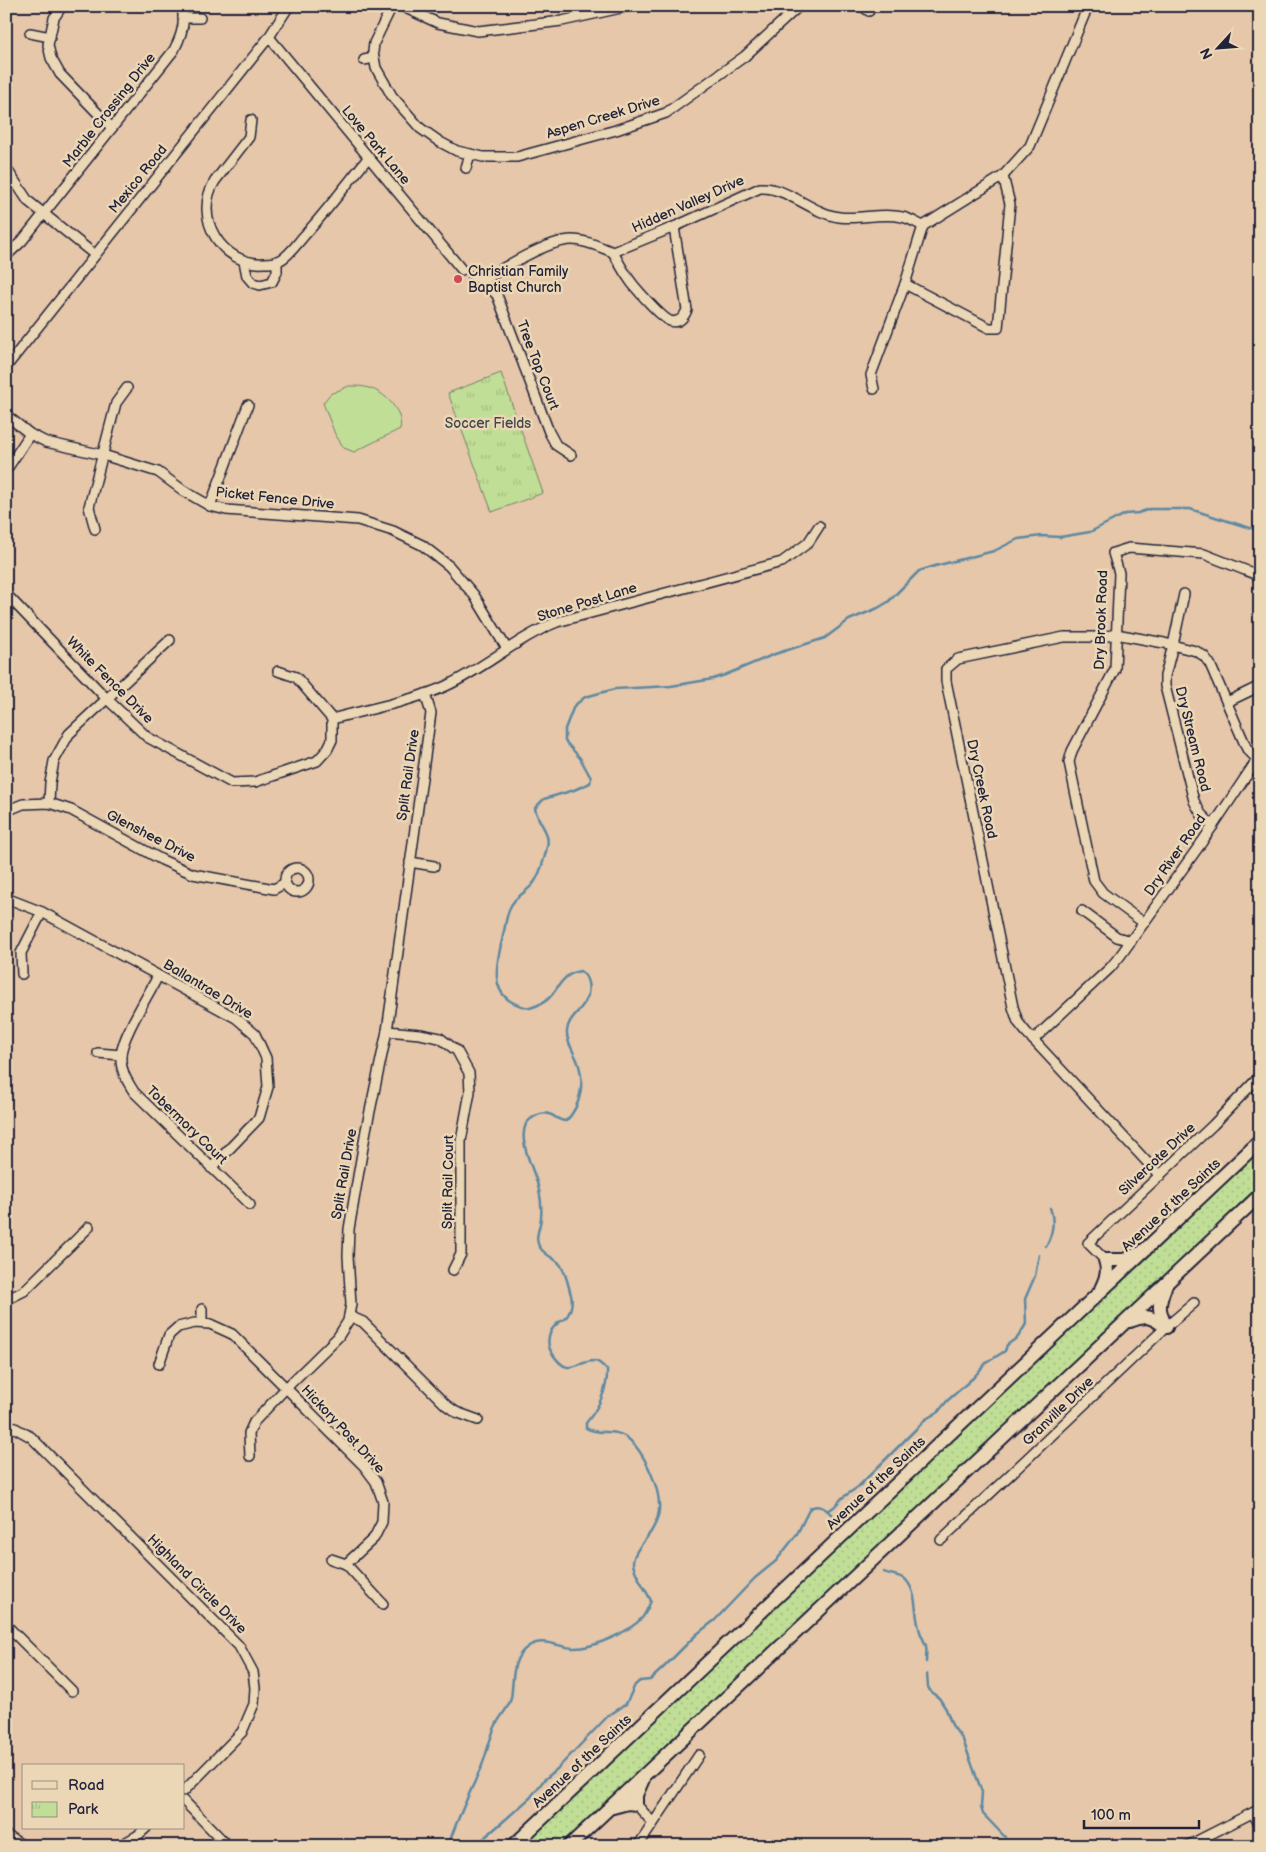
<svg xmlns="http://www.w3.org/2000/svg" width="1266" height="1852" font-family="'Balsamiq Sans',sans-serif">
	<defs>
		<pattern id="grass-dots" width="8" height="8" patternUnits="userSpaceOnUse" patternTransform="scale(1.25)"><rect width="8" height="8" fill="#c0de96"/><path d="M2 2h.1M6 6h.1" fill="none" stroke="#a5be82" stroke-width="1.8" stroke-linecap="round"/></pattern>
		<pattern id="park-tufts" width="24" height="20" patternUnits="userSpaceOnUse" patternTransform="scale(1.25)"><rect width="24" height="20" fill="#c0de96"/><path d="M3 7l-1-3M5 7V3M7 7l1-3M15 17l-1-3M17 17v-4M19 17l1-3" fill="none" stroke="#a5be82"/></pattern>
	</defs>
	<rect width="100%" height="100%" fill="#e6c7aa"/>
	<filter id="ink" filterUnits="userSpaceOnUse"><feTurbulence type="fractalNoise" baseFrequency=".02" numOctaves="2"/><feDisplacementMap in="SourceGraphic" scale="10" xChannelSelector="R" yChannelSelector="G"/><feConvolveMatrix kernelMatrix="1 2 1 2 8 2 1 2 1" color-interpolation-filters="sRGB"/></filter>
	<g filter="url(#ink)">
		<polygon fill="url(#grass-dots)" stroke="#718068" points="1260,1149 1260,1184 1107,1331 561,1846 520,1846 983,1409 1152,1254"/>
		<polygon fill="url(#park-tufts)" stroke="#718068" points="501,373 543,493 492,512 448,393"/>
		<path fill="#c0de96" stroke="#718068" d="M 349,386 C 356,386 363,386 369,388 C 385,392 404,412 400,429 L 354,452 L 344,448 L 335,434 L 323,403 L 330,394 Z"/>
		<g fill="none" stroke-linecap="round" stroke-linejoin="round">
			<g stroke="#5d89a2" stroke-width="2.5">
				<path d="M 1046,1246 C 1052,1235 1055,1221 1050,1208"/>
				<polyline points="828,1510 834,1507 842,1498 858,1487 926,1419 938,1412 947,1401 974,1377 986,1363 1005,1351 1007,1345 1018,1337 1026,1324 1025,1299 1035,1276 1039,1255"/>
				<path d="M 884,1572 C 890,1575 901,1575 906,1580 C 918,1594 914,1612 919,1628 C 920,1634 924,1640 926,1646 C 927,1651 926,1657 926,1662"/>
				<polyline points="927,1674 928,1687 931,1692 939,1698 946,1709 952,1725 963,1740 982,1792 981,1807 983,1814 1005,1837"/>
				<path d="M 448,1846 C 457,1819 469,1794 481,1768 C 487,1754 489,1739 496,1725 C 500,1716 509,1708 511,1698 C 514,1681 510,1658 529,1646 C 543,1637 558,1647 573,1648 C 592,1649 629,1632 642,1618 C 646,1613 648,1607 651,1601 C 647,1591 633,1572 633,1563 C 633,1552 646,1540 652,1530 C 654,1526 657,1521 658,1516 C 664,1494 644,1450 626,1437 C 614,1428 598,1436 586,1428 L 586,1423 C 598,1409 608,1389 607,1370 C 603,1366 600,1362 595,1361 C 577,1360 569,1380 552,1353 C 545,1343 549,1330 558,1323 C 560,1321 563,1321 564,1319 C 571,1314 573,1302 571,1295 C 568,1285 566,1271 559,1263 C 552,1257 543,1254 539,1246 C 534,1237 541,1226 541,1217 C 542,1208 541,1199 539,1190 C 536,1173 517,1142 526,1124 C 530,1118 541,1111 549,1114 C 556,1116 558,1121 566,1121 C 582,1105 585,1080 577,1060 C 573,1050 566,1041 567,1031 C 568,1013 593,1007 588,983 C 587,978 585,974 580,971 C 562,974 559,988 548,999 C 543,1004 536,1006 530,1008 C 486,1001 496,967 503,936 C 505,927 506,918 509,910 C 513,898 524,894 532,885 C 539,878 545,857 547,847 C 551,832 537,822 535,808 L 544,799 L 574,790 L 590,783 L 591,778 L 580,758 L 565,741 L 565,729 L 570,716 L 574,706 L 585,697 L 615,689 L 671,686 L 713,679 L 725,675 L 775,654 L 825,638 L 849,620 L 878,608 L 888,602 L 919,571 L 935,566 L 994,551 L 1018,539 L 1042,536 L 1060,537 L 1090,532 L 1125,514 L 1138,513 L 1150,509 L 1190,509 L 1250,528 L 1260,529"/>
				<path d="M 475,1846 L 530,1798 L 544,1780 L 557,1769 L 608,1716 L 626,1704 L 635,1685 L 640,1681 L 650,1680 L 663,1668 L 697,1634 L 715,1620 L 755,1578 L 776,1561 L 797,1534 L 810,1508 C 821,1503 828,1510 835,1519"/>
			</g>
			<defs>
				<g id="minor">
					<polyline points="62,6 54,18 48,45 51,58 60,74 112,128"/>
					<polyline points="392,6 374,43 373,52 376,68 392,96 420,128 440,142 457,151 483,157 517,157 616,130 666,113 745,56 799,6"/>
					<polyline points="401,6 438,23 478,31 562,21 630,6"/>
					<polyline points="862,6 869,11"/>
					<polyline points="183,18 200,18"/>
					<polyline points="30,33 50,37"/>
					<polyline points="269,37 462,270"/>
					<polyline points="364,60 374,58"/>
					<path d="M 251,120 L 249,137 L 215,181 C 192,217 222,266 264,263 C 270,263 277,263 282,259 C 290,254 297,244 303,237 C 326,212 347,184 368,158"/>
					<polyline points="6,168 28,201 95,255"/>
					<polyline points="466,168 470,154"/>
					<polyline points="923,226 905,284 989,328 998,328 1010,204 1003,176"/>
					<polyline points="923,226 1003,176 1030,146 1088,6"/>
					<path d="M 613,252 C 618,261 623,271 629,279 C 634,287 662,318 670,321 C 679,324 684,317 687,310 L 674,227"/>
					<path d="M 6,256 L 22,241 L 174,50 C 181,37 187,21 181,6"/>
					<polyline points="244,261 247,276 253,283 260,285 272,282 277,272 277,261"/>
					<polyline points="473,276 483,281 497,295 549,432 556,445 571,455"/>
					<path d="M 483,281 C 502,268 549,240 572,240 C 586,240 600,247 613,252 L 674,227 L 760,188 C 786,186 811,213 839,217 C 859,220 881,212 902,217 C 909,218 916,223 923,226"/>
					<polyline points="6,367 269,37 289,6"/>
					<polyline points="874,389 871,375 905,284"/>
					<polyline points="6,415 30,434 46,442 103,455 158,472 184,491 210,506 226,510 358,520 393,531 422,545 449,566 474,595 507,649"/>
					<polyline points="7,469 30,434"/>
					<polyline points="210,506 248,405"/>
					<polyline points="95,529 89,507 116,403 127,388"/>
					<polyline points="6,594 106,698 147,737 232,783 255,782 317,761 327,750 332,740 332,719 296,677 278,671"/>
					<polyline points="1184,594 1173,645 1165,676 1165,686 1194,801 1201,814 1213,826"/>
					<polyline points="1227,702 1260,686"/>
					<path d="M 332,719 C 368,709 413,701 446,686 C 485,668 517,638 557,622 L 782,562 L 808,543 L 819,526"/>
					<polyline points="49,803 50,783 54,761 69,734 170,640"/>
					<polyline points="6,811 23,804 49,803 71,810 162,860 193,874 274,889 285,883"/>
					<polyline points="410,862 434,866"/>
					<circle cx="297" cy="880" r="12"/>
					<polyline points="6,898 42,912 236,1018 255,1034 266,1058 268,1087 259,1118 211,1168"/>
					<polyline points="1082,911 1117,937 1131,941"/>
					<polyline points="1144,923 1103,893 1094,881 1069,762 1072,751 1115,669 1119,573 1113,553 1129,548 1204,554 1260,576"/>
					<polyline points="22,974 21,953 42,912"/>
					<path d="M 158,976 C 149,994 121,1038 121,1056 C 120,1070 127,1081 134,1092 L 250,1205"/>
					<polyline points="387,1031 420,1034 440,1038 457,1051 469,1073 470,1092 461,1141 461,1254 453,1270"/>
					<polyline points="1033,1040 1110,968 1120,956 1202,842 1257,760"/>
					<polyline points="98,1053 121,1055"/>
					<polyline points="1160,1176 1026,1032 1018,1022 1013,1007 946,681 946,669 958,659 1064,637 1102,637 1116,634 1164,643 1196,651 1204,656 1210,664 1247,749 1260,762"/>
					<polyline points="1105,1260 1088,1243 1213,1125 1260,1076"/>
					<polyline points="6,1300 24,1291 89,1227"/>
					<polyline points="349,1316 363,1322 446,1405 456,1412 478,1420"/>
					<polyline points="202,1323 202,1309"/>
					<polyline points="159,1364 169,1335 178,1327 195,1323 210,1324 232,1334 364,1466 376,1482 383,1502 382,1522 374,1538 346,1564 383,1604"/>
					<polyline points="6,1423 31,1437 239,1646 253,1672 255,1688 254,1704 242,1732 184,1791"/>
					<polyline points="250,1456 249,1433 254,1422 286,1388 338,1337 348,1321 351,1304 348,1256 349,1229 366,1130 387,1031 431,713 425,694"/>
					<polyline points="941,1540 1166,1327 1194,1303"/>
					<polyline points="331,1559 346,1564"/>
					<polyline points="6,1625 72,1691"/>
					<polyline points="184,1801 226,1844"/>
					<polyline points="636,1804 653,1823"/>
					<polyline points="1253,1813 1260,1826"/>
					<polyline points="6,1835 24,1846"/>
					<polyline points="119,1846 137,1836 146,1828"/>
					<polyline points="638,1846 699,1755"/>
					<polyline points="1187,1846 1260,1809"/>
				</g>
				<g id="highway">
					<path d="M 1165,1287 C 1158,1305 1158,1310 1166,1327"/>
					<path d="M 1101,1289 C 1106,1278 1109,1272 1105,1260 L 1125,1260 L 1138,1254"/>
					<path d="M 1130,1321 C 1148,1314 1151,1317 1166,1327"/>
					<polyline points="613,1807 628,1803 636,1804 636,1795 643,1779"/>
					<polyline points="513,1846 1260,1141"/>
					<polyline points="569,1846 1260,1195"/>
				</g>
			</defs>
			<use href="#minor" stroke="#22223b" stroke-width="12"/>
			<use href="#highway" stroke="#22223b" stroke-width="16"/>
			<use href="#minor" stroke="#ebd7b5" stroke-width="9"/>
			<use href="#highway" stroke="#ebd7b5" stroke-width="12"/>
		</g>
	</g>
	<circle fill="#d1495b" stroke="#ebd7b5" stroke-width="2" cx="458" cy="279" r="5"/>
	<g text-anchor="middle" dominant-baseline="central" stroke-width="5" stroke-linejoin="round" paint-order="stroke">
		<g font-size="14" fill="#22223b" stroke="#ebd7b5">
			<text transform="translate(109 110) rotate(-52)">Marble Crossing Drive</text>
			<text transform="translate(603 117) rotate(-17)">Aspen Creek Drive</text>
			<text transform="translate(376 145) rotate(50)">Love Park Lane</text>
			<text transform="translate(138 179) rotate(-51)">Mexico Road</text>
			<text transform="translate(688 204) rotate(-24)">Hidden Valley Drive</text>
			<text transform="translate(538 365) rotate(69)">Tree Top Court</text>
			<text transform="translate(275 498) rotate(6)">Picket Fence Drive</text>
			<text transform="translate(587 602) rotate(-17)">Stone Post Lane</text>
			<text transform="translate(1101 620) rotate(-88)">Dry Brook Road</text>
			<text transform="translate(110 680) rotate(45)">White Fence Drive</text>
			<text transform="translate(1193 739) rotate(76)">Dry Stream Road</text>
			<text transform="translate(408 775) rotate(-82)">Split Rail Drive</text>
			<text transform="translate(982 789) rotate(78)">Dry Creek Road</text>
			<text transform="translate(151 836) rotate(27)">Glenshee Drive</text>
			<text transform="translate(1175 855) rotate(-55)">Dry River Road</text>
			<text transform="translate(208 989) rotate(31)">Ballantrae Drive</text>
			<text transform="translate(187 1125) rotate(44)">Tobermory Court</text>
			<text transform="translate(1157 1159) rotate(-43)">Silvercote Drive</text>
			<text transform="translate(344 1174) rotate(-80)">Split Rail Drive</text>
			<text transform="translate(448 1182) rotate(-89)">Split Rail Court</text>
			<text transform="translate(1171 1205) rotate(-43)">Avenue of the Saints</text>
			<text transform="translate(1058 1411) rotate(-44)">Granville Drive</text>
			<text transform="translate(343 1429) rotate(47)">Hickory Post Drive</text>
			<text transform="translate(876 1483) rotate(-43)">Avenue of the Saints</text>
			<text transform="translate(197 1584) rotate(45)">Highland Circle Drive</text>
			<text transform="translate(582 1761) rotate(-43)">Avenue of the Saints</text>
		</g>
		<g font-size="14" fill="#22223b" stroke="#ebd7b5" text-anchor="start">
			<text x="468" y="271">Christian Family<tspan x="468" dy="16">Baptist Church</tspan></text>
		</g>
		<g font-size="14" fill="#42484d" stroke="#ebd7b5">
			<text x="488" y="423">Soccer Fields</text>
		</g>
	</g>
	<rect width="1266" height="1852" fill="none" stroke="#ebd7b5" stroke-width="25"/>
	<rect x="12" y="12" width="1241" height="1827" fill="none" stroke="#22223b" stroke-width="2" filter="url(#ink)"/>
	<rect x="22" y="1764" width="162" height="65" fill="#ebd7b5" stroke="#9b8f84"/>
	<rect x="32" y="1781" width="25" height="8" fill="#ebd7b5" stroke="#9b8f84"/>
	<text x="68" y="1790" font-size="15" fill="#22223b">Road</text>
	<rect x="32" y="1802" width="25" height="15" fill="url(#park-tufts)" stroke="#9b8f84"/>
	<text x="68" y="1814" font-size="15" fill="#22223b">Park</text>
	<g transform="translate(1218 48) rotate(244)" stroke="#ebd7b5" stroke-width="4" paint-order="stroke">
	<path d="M0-4L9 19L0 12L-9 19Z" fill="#22223b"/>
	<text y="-8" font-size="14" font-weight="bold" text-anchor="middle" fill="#22223b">N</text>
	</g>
	<path d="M1084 1820v8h115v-8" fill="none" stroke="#22223b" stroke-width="2.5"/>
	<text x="1091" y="1820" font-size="15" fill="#22223b" stroke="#ebd7b5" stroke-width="4" paint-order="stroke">100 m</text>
</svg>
